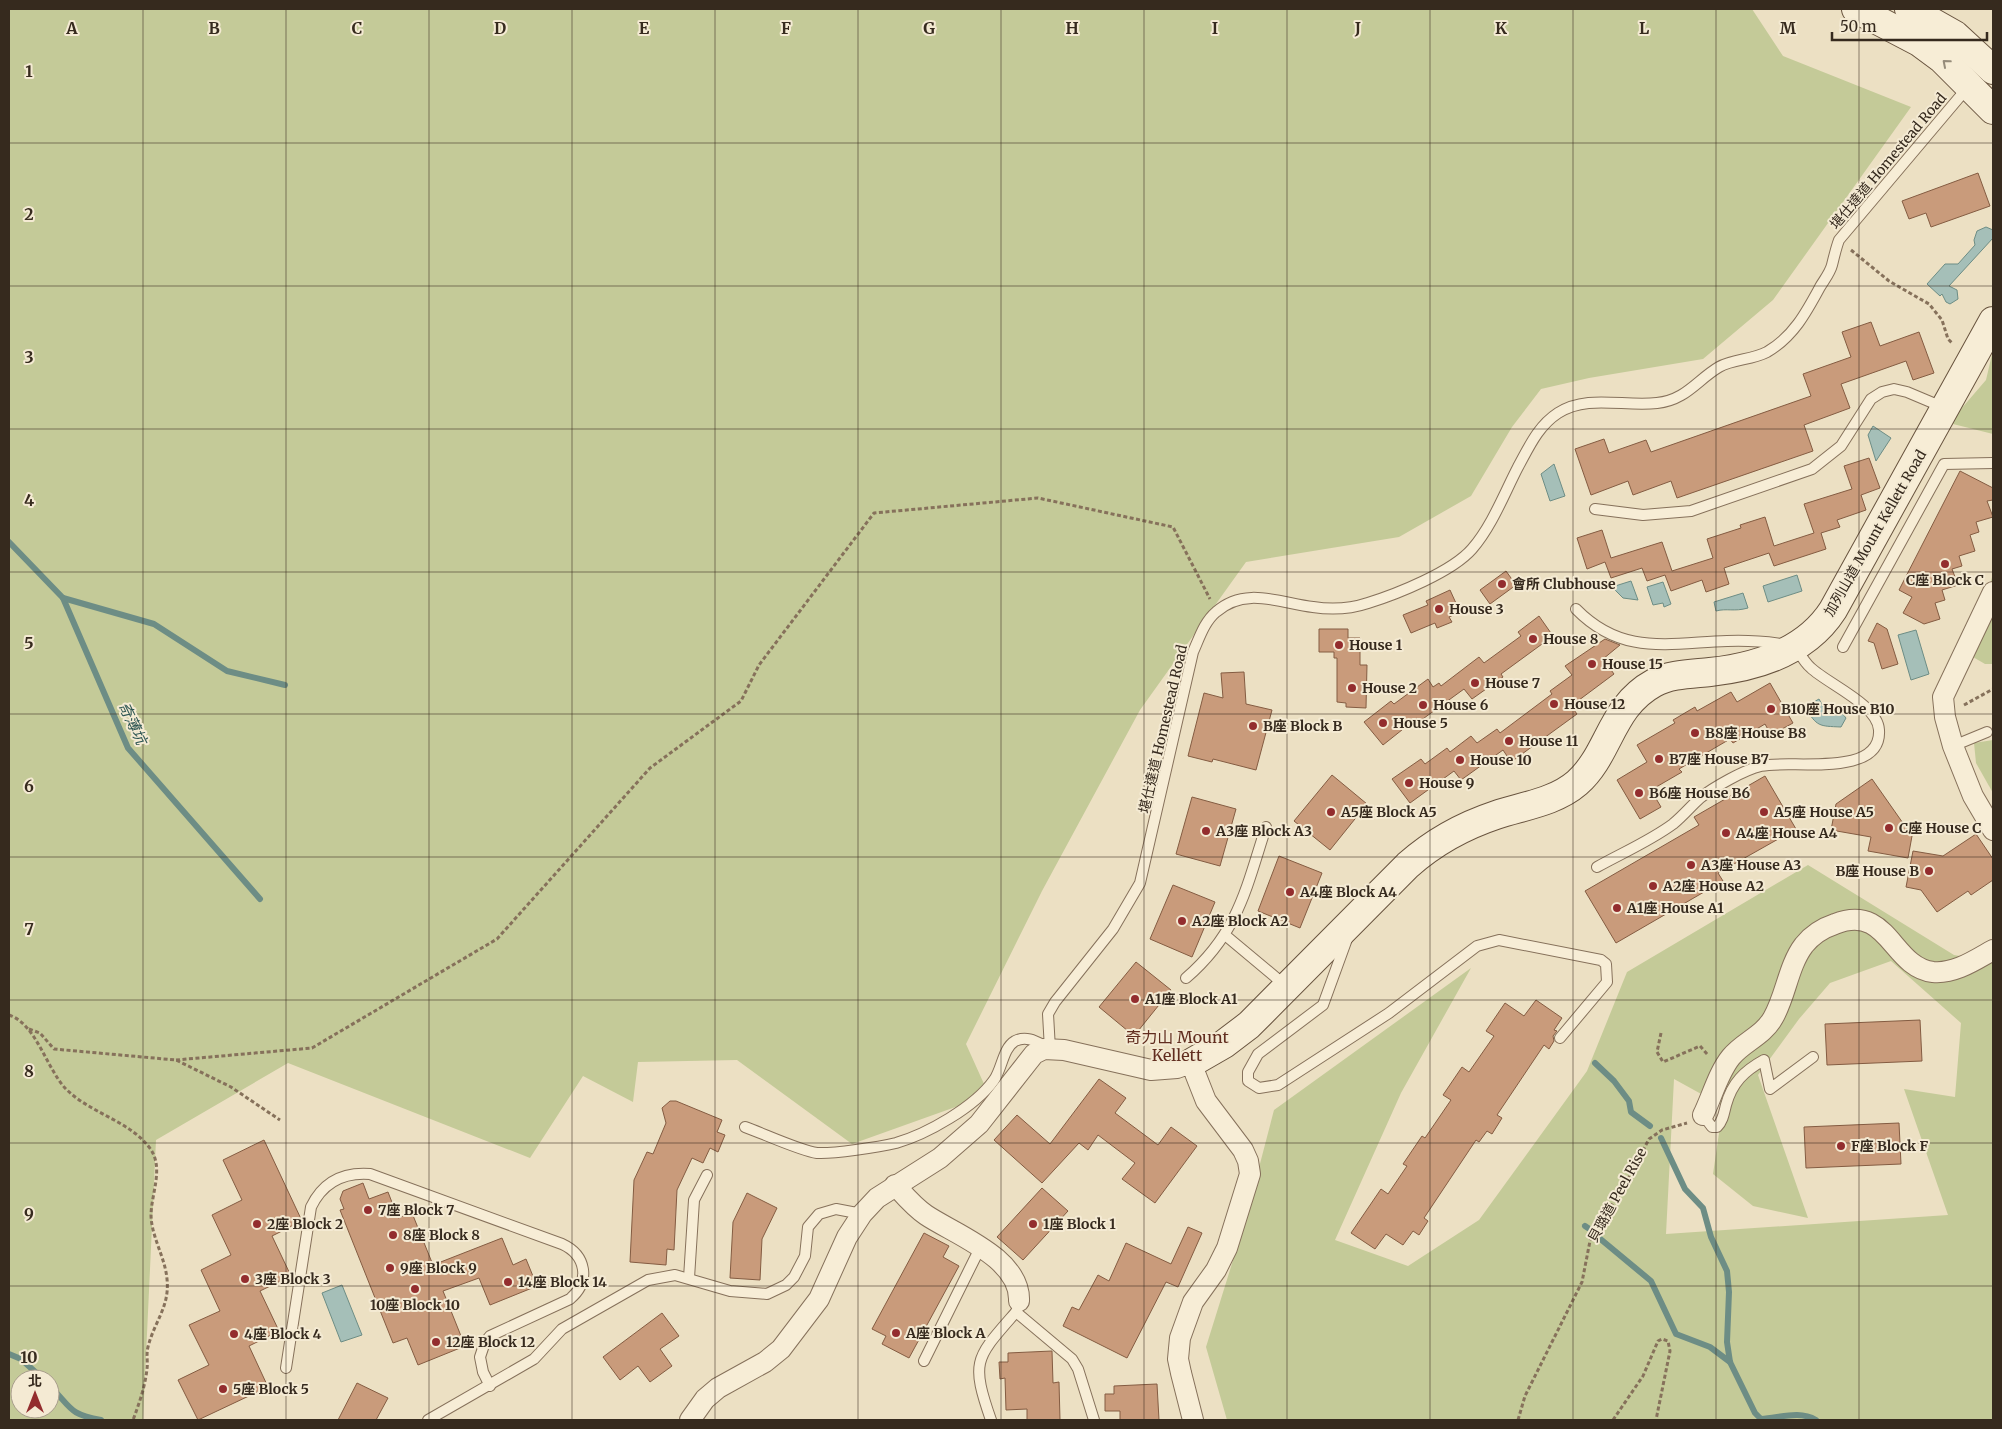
<svg xmlns="http://www.w3.org/2000/svg" width="2002" height="1429" font-family="Merriweather,'Noto Sans TC',serif">
	<rect width="100%" height="100%" fill="#ece0c3"/>
	<g fill="#c4ca98" fill-rule="evenodd">
		<path d="M 9,9 L 1752,9 L 1783,56 L 1911,107 L 1773,300 L 1703,359 L 1589,378 L 1541,389 L 1512,427 L 1471,496 L 1399,537 L 1246,562 L 1140,710 L 1042,891 L 966,1044 L 989,1095 L 852,1144 L 737,1060 L 638,1062 L 633,1102 L 583,1076 L 530,1158 L 288,1063 L 156,1140 L 143,1420 L 9,1420 ZM 20,1379 L 50,1379 L 50,1409 L 20,1409 Z"/>
		<polygon points="1993,350 1993,434 1949,423 1986,380"/>
		<polygon points="1993,573 1993,664 1985,664 1973,657"/>
		<polygon points="1993,740 1993,793 1976,763 1974,743"/>
		<path d="M 1808,865 L 1954,955 L 1993,962 L 1993,1420 L 1227,1420 L 1206,1347 L 1244,1225 L 1274,1110 L 1471,968 L 1401,1093 L 1335,1240 L 1408,1266 L 1479,1220 L 1587,1071 L 1627,972 ZM 1891,961 L 1961,1023 L 1955,1097 L 1904,1089 L 1948,1215 L 1666,1234 L 1674,1079 L 1723,1106 L 1713,1174 L 1753,1206 L 1808,1218 L 1758,1075 L 1799,1019 L 1830,983 Z"/>
	</g>
	<g fill="#a5bfb8" stroke="#6d8d85">
		<polygon points="1986,227 1993,230 1993,238 1949,286 1957,290 1958,299 1950,304 1946,302 1942,294 1940,296 1927,284 1945,264 1958,264 1975,245 1974,240 1977,231"/>
		<polygon points="1873,426 1891,438 1876,461 1868,435"/>
		<polygon points="1554,464 1565,496 1550,501 1541,474"/>
		<polygon points="1797,575 1802,591 1768,602 1763,586"/>
		<polygon points="1631,581 1638,600 1623,598 1612,587"/>
		<polygon points="1663,582 1671,604 1664,607 1663,603 1653,605 1647,587"/>
		<path d="M 1743,593 L 1748,608 C 1734,612 1727,608 1716,611 L 1714,602 Z"/>
		<polygon points="1916,630 1929,674 1911,680 1898,635"/>
		<path d="M 1819,699 L 1826,712 L 1841,712 L 1846,718 L 1841,727 C 1819,726 1817,727 1805,707 Z"/>
		<polygon points="342,1285 362,1335 341,1342 322,1293"/>
	</g>
	<g fill="none" stroke-linecap="round" stroke-linejoin="round">
		<g stroke="#6d8d85" stroke-width="6">
			<polyline points="9,542 63,598 128,748 260,899"/>
			<polyline points="63,598 154,624 227,671 285,685"/>
			<polyline points="1595,1063 1614,1081 1629,1101 1631,1112 1650,1126"/>
			<path d="M 1661,1138 L 1685,1189 L 1703,1208 L 1711,1237 L 1727,1271 L 1729,1292 L 1727,1342 L 1730,1362 L 1755,1413 L 1761,1419 C 1780,1418 1799,1410 1816,1420"/>
			<polyline points="1585,1226 1588,1228"/>
			<polyline points="1598,1237 1651,1281 1676,1334 1710,1347 1730,1362"/>
			<polyline points="9,1354 21,1359 43,1379"/>
			<path d="M 50,1386 C 72,1408 68,1414 101,1420"/>
		</g>
	</g>
	<g fill="#c99b7b" stroke="#845c42">
		<polygon points="1978,173 1990,206 1931,227 1926,213 1909,219 1902,201"/>
		<polygon points="1871,322 1880,346 1919,332 1934,373 1913,380 1906,361 1841,384 1850,408 1804,425 1813,451 1677,498 1671,481 1633,495 1628,481 1591,495 1575,449 1604,439 1609,453 1646,440 1651,452 1811,396 1803,374 1851,357 1842,332"/>
		<polygon points="1869,458 1880,488 1861,495 1866,510 1837,520 1840,527 1821,533 1826,549 1774,566 1769,553 1724,568 1729,584 1706,592 1702,580 1671,591 1665,575 1647,581 1642,568 1611,578 1605,562 1587,569 1577,538 1602,530 1611,558 1662,542 1672,571 1713,558 1707,539 1741,528 1740,525 1765,517 1774,546 1814,533 1804,504 1852,489 1844,466"/>
		<polygon points="1960,471 1993,488 1993,500 1987,501 1993,517 1976,522 1979,532 1970,535 1975,551 1959,556 1962,566 1952,569 1958,585 1942,590 1945,600 1935,603 1940,619 1924,624 1903,613 1912,597 1899,590"/>
		<polygon points="1506,571 1516,585 1490,604 1480,590"/>
		<polygon points="1450,590 1460,612 1449,617 1452,622 1437,628 1435,623 1411,633 1403,615 1428,605 1426,601"/>
		<polygon points="1539,616 1553,636 1501,674 1503,677 1472,699 1464,689 1420,721 1417,718 1383,745 1364,722 1391,701 1394,704 1428,679 1433,687 1439,683 1441,686 1479,657 1484,663 1521,636 1518,632"/>
		<polygon points="1877,623 1887,629 1898,664 1882,669 1874,643 1868,641"/>
		<polygon points="1319,629 1348,629 1348,638 1360,638 1360,665 1367,665 1366,708 1346,707 1346,703 1337,702 1337,658 1334,658 1334,652 1319,652"/>
		<polygon points="1605,639 1620,645 1603,659 1614,674 1571,706 1577,714 1511,762 1503,750 1461,780 1454,771 1410,803 1392,779 1421,759 1425,764 1447,748 1450,752 1471,736 1477,743 1497,729 1500,733 1552,694 1550,691 1572,675 1565,666"/>
		<polygon points="1244,672 1246,704 1272,710 1256,770 1213,759 1212,762 1188,756 1204,693 1223,698 1221,673"/>
		<polygon points="1770,683 1793,723 1771,735 1765,724 1733,743 1730,739 1679,769 1682,772 1651,790 1661,807 1640,819 1617,780 1647,762 1637,745 1675,723 1673,720 1695,707 1697,711 1731,692 1737,702"/>
		<polygon points="1332,775 1367,804 1330,850 1294,821"/>
		<polygon points="1765,776 1796,829 1718,873 1723,881 1616,943 1585,891 1699,825 1694,817"/>
		<polygon points="1872,779 1912,836 1908,858 1868,851 1871,837 1831,830 1836,804"/>
		<polygon points="1192,797 1236,809 1220,866 1176,854"/>
		<polygon points="1976,834 1993,859 1993,880 1971,895 1968,891 1937,912 1921,890 1906,887 1913,851 1943,856"/>
		<polygon points="1279,856 1322,873 1300,928 1258,911"/>
		<polygon points="1173,885 1215,902 1192,957 1150,939"/>
		<polygon points="1136,962 1171,990 1134,1036 1099,1007"/>
		<polygon points="1536,1000 1562,1018 1554,1030 1557,1031 1553,1036 1554,1041 1549,1049 1544,1045 1497,1115 1502,1118 1492,1134 1487,1131 1479,1142 1476,1140 1424,1218 1428,1221 1419,1235 1413,1231 1403,1245 1386,1234 1375,1249 1351,1233 1381,1189 1388,1194 1407,1166 1403,1164 1422,1136 1425,1138 1451,1100 1443,1095 1462,1067 1469,1072 1494,1036 1486,1031 1505,1003 1524,1016"/>
		<polygon points="1920,1020 1922,1061 1827,1065 1825,1024"/>
		<polygon points="1099,1079 1126,1098 1115,1113 1158,1145 1171,1127 1197,1146 1155,1203 1122,1179 1135,1163 1098,1135 1088,1150 1079,1143 1042,1183 994,1140 1017,1115 1050,1144"/>
		<polygon points="670,1101 676,1101 722,1120 717,1132 725,1135 718,1152 710,1148 703,1163 692,1158 677,1190 674,1250 667,1249 666,1265 630,1262 634,1180 647,1152 653,1154 666,1123 662,1108"/>
		<polygon points="1899,1123 1901,1164 1806,1168 1804,1127"/>
		<polygon points="264,1140 302,1221 272,1236 291,1276 260,1291 279,1331 249,1346 268,1387 198,1420 178,1380 209,1365 189,1325 220,1311 201,1270 231,1255 212,1215 242,1200 223,1160"/>
		<polygon points="363,1183 369,1199 388,1192 398,1218 412,1213 433,1265 502,1238 513,1265 526,1259 537,1286 490,1305 479,1278 443,1291 465,1346 418,1365 407,1338 393,1343 340,1210 344,1209 340,1199 343,1191"/>
		<polygon points="1042,1188 1068,1211 1023,1260 997,1237"/>
		<polygon points="747,1193 777,1208 762,1239 760,1280 730,1278 733,1222"/>
		<polygon points="1188,1227 1202,1233 1178,1287 1166,1282 1127,1358 1063,1326 1072,1307 1079,1310 1098,1275 1109,1281 1126,1243 1171,1264"/>
		<polygon points="924,1233 949,1246 943,1257 959,1266 909,1358 882,1344 886,1336 872,1329"/>
		<polygon points="662,1313 679,1336 660,1349 672,1366 650,1382 638,1366 620,1380 603,1357"/>
		<polygon points="1052,1351 1053,1383 1059,1382 1060,1420 1027,1420 1027,1409 1006,1410 1005,1378 1000,1379 999,1362 1008,1362 1008,1353"/>
		<polygon points="357,1383 388,1398 376,1420 338,1420"/>
		<polygon points="1157,1384 1159,1420 1120,1420 1120,1411 1105,1411 1105,1394 1114,1394 1114,1386"/>
	</g>
	<g fill="none" stroke-linecap="round" stroke-linejoin="round">
		<defs>
			<g id="lane">
				<polyline points="1595,509 1643,515 1691,511 1812,469 1841,446 1871,399 1882,392 1894,389 1907,392 1945,408"/>
				<path d="M 1576,609 C 1622,656 1668,643 1727,641 C 1750,640 1772,642 1795,646 C 1800,654 1804,662 1811,668 C 1828,684 1878,705 1879,730 C 1882,779 1788,759 1761,766 C 1744,770 1714,787 1700,798 C 1691,806 1683,816 1673,824 C 1650,841 1622,853 1597,867"/>
				<polyline points="1843,647 1944,464 1993,463"/>
				<polyline points="1953,746 1987,732"/>
				<polyline points="1225,935 1286,986"/>
				<polyline points="1347,939 1323,1005 1258,1054 1248,1072 1248,1081 1259,1088 1278,1085 1389,1013 1477,946 1499,940 1601,960 1606,964 1607,982 1560,1038"/>
				<path d="M 1186,978 C 1238,933 1246,889 1266,827"/>
				<path d="M 1050,1049 L 1048,1014 L 1055,1002 L 1113,929 L 1140,883 L 1193,652 C 1199,639 1204,622 1216,612 C 1245,586 1280,603 1313,607 C 1332,610 1350,609 1368,603 C 1397,594 1452,572 1472,549 C 1492,526 1504,494 1518,467 C 1529,447 1538,426 1558,413 C 1587,394 1624,407 1657,403 C 1686,400 1697,380 1719,367 C 1733,359 1752,360 1767,352 C 1793,337 1806,313 1820,287 C 1824,280 1830,273 1832,265 C 1834,257 1836,248 1839,240 L 1968,87"/>
				<path d="M 1703,1115 L 1712,1127 L 1717,1127 C 1723,1121 1724,1113 1726,1105 C 1732,1083 1744,1071 1764,1060 L 1770,1089 L 1813,1057"/>
				<path d="M 745,1127 C 762,1133 801,1151 817,1153 C 833,1154 879,1147 896,1143 C 927,1134 975,1107 994,1080 C 1002,1069 1003,1048 1015,1041 C 1027,1035 1037,1042 1047,1047"/>
				<polyline points="689,1278 694,1200 707,1175"/>
				<polyline points="1016,1312 1072,1359 1078,1369 1094,1420"/>
				<polyline points="924,1361 981,1246"/>
				<path d="M 286,1368 L 311,1207 C 323,1182 343,1172 370,1174 L 562,1244 C 586,1255 591,1281 570,1299 L 490,1336 L 485,1342 L 480,1357 L 483,1372 L 490,1386"/>
				<polyline points="428,1420 534,1359 562,1329 648,1280 675,1275 730,1291 767,1294 786,1285 794,1277 805,1256 808,1227 819,1214 836,1209 862,1214"/>
				<path d="M 991,1420 C 970,1360 976,1358 1016,1312 L 1018,1307"/>
			</g>
			<g id="street">
				<polyline points="1993,592 1943,697 1945,717 1953,746 1973,796 1993,830"/>
				<path d="M 1703,1115 C 1712,1097 1718,1073 1731,1057 C 1743,1042 1763,1036 1773,1018 C 1786,996 1788,966 1804,945 C 1812,935 1823,928 1835,924 C 1889,903 1891,967 1933,972 C 1955,974 1975,960 1993,950"/>
				<path d="M 895,1185 C 905,1196 914,1207 926,1215 C 954,1234 1021,1258 1019,1301"/>
				<polyline points="690,1420 705,1399 718,1388 765,1362 781,1349 819,1299 847,1237 862,1214 877,1198 940,1158 979,1124 1034,1054 1044,1049 1064,1050 1151,1070 1177,1068 1191,1063 1206,1101 1243,1150 1248,1161 1250,1174 1227,1248 1216,1270 1193,1302 1180,1338 1178,1359 1181,1373 1193,1420"/>
			</g>
			<g id="secondary">
				<polyline points="1856,9 1919,42 1942,59 1993,110"/>
				<polyline points="1909,9 1955,35 1993,70"/>
				<path d="M 1191,1063 L 1224,1044 L 1249,1025 L 1408,865 C 1435,841 1463,826 1496,815 C 1523,806 1555,802 1577,783 C 1610,754 1610,707 1654,683 C 1670,674 1691,674 1710,672 C 1757,667 1806,652 1833,610 L 1993,321"/>
			</g>
		</defs>
		<use href="#lane" stroke="#86715b" stroke-width="12"/>
		<use href="#street" stroke="#86715b" stroke-width="22"/>
		<use href="#secondary" stroke="#68533e" stroke-width="30"/>
		<g stroke="#86715b" stroke-width="3" stroke-dasharray="4 2.5" stroke-linecap="butt">
			<polyline points="1851,250 1889,281 1929,304 1942,320 1948,339 1953,344"/>
			<polyline points="1964,705 1993,689"/>
			<path d="M 9,1015 C 36,1024 46,1067 65,1088 C 89,1113 128,1120 149,1147 C 165,1167 151,1193 151,1216 C 152,1238 165,1257 167,1279 C 170,1307 154,1322 148,1347 C 146,1354 148,1362 147,1369 C 145,1387 139,1404 133,1420"/>
			<polyline points="29,1029 40,1033 54,1049 176,1060 231,1087 280,1120"/>
			<polyline points="1661,1033 1657,1052 1663,1062 1700,1046 1708,1055"/>
			<polyline points="176,1060 312,1048 497,939 650,768 741,701 759,665 874,513 1038,498 1173,527 1210,599"/>
			<polyline points="1518,1420 1525,1396 1582,1282 1590,1241 1596,1228 1622,1190 1649,1139 1662,1130 1687,1123"/>
			<polyline points="1613,1420 1643,1376 1658,1341 1662,1339 1668,1341 1670,1351 1656,1420"/>
		</g>
		<use href="#lane" stroke="#f7edd6" stroke-width="10"/>
		<use href="#street" stroke="#f7edd6" stroke-width="20"/>
		<use href="#secondary" stroke="#f7edd6" stroke-width="28"/>
	</g>
	<defs><path id="oneway-chevron" d="M-2-3.5L2.5 0L-2 3.5" fill="none" stroke-width="1.6" stroke-linecap="round" stroke-linejoin="round" transform="scale(1.25)"/></defs>
	<use stroke="#968c7a" href="#oneway-chevron" transform="translate(1946 63) rotate(-139)"/>
	<path fill="none" stroke="#362a1e" stroke-width="1" stroke-opacity="0.55" d="M 143,9 L 143,1420M 286,9 L 286,1420M 429,9 L 429,1420M 572,9 L 572,1420M 715,9 L 715,1420M 858,9 L 858,1420M 1001,9 L 1001,1420M 1144,9 L 1144,1420M 1287,9 L 1287,1420M 1430,9 L 1430,1420M 1573,9 L 1573,1420M 1716,9 L 1716,1420M 1859,9 L 1859,1420M 9,143 L 1993,143M 9,286 L 1993,286M 9,429 L 1993,429M 9,572 L 1993,572M 9,714 L 1993,714M 9,857 L 1993,857M 9,1000 L 1993,1000M 9,1143 L 1993,1143M 9,1286 L 1993,1286"/>
	<g fill="#932d2e" stroke="#f4ead3" stroke-width="2">
		<circle cx="1945" cy="564" r="5"/>
		<circle cx="1502" cy="584" r="5"/>
		<circle cx="1439" cy="609" r="5"/>
		<circle cx="1533" cy="639" r="5"/>
		<circle cx="1339" cy="645" r="5"/>
		<circle cx="1592" cy="664" r="5"/>
		<circle cx="1475" cy="683" r="5"/>
		<circle cx="1352" cy="688" r="5"/>
		<circle cx="1554" cy="704" r="5"/>
		<circle cx="1423" cy="705" r="5"/>
		<circle cx="1771" cy="709" r="5"/>
		<circle cx="1383" cy="723" r="5"/>
		<circle cx="1253" cy="726" r="5"/>
		<circle cx="1695" cy="733" r="5"/>
		<circle cx="1509" cy="741" r="5"/>
		<circle cx="1659" cy="759" r="5"/>
		<circle cx="1460" cy="760" r="5"/>
		<circle cx="1409" cy="783" r="5"/>
		<circle cx="1639" cy="793" r="5"/>
		<circle cx="1331" cy="812" r="5"/>
		<circle cx="1764" cy="812" r="5"/>
		<circle cx="1889" cy="828" r="5"/>
		<circle cx="1206" cy="831" r="5"/>
		<circle cx="1726" cy="833" r="5"/>
		<circle cx="1691" cy="865" r="5"/>
		<circle cx="1929" cy="871" r="5"/>
		<circle cx="1653" cy="886" r="5"/>
		<circle cx="1290" cy="892" r="5"/>
		<circle cx="1617" cy="908" r="5"/>
		<circle cx="1182" cy="921" r="5"/>
		<circle cx="1135" cy="999" r="5"/>
		<circle cx="1841" cy="1146" r="5"/>
		<circle cx="368" cy="1210" r="5"/>
		<circle cx="257" cy="1224" r="5"/>
		<circle cx="1033" cy="1224" r="5"/>
		<circle cx="393" cy="1235" r="5"/>
		<circle cx="390" cy="1268" r="5"/>
		<circle cx="245" cy="1279" r="5"/>
		<circle cx="508" cy="1282" r="5"/>
		<circle cx="415" cy="1289" r="5"/>
		<circle cx="896" cy="1333" r="5"/>
		<circle cx="234" cy="1334" r="5"/>
		<circle cx="436" cy="1342" r="5"/>
		<circle cx="223" cy="1389" r="5"/>
	</g>
	<g text-anchor="middle" dominant-baseline="central" stroke-width="4" stroke-linejoin="round" paint-order="stroke">
		<g font-size="14" fill="#362a1e" stroke="#f4ead3">
			<text transform="translate(1888 161) rotate(-50)">堪仕達道 Homestead Road</text>
			<text transform="translate(1875 533) rotate(-60)">加列山道 Mount Kellett Road</text>
			<text transform="translate(1163 729) rotate(-77)">堪仕達道 Homestead Road</text>
			<text transform="translate(1617 1195) rotate(-61)">貝璐道 Peel Rise</text>
		</g>
		<g font-size="14" font-weight="bold" fill="#362a1e" stroke="#f4ead3" text-anchor="start">
			<text x="1945" y="580" text-anchor="middle">C座 Block C</text>
			<text x="1512" y="584">會所 Clubhouse</text>
			<text x="1449" y="609">House 3</text>
			<text x="1543" y="639">House 8</text>
			<text x="1349" y="645">House 1</text>
			<text x="1602" y="664">House 15</text>
			<text x="1485" y="683">House 7</text>
			<text x="1362" y="688">House 2</text>
			<text x="1564" y="704">House 12</text>
			<text x="1433" y="705">House 6</text>
			<text x="1781" y="709">B10座 House B10</text>
			<text x="1393" y="723">House 5</text>
			<text x="1263" y="726">B座 Block B</text>
			<text x="1705" y="733">B8座 House B8</text>
			<text x="1519" y="741">House 11</text>
			<text x="1669" y="759">B7座 House B7</text>
			<text x="1470" y="760">House 10</text>
			<text x="1419" y="783">House 9</text>
			<text x="1649" y="793">B6座 House B6</text>
			<text x="1341" y="812">A5座 Block A5</text>
			<text x="1774" y="812">A5座 House A5</text>
			<text x="1899" y="828">C座 House C</text>
			<text x="1216" y="831">A3座 Block A3</text>
			<text x="1736" y="833">A4座 House A4</text>
			<text x="1701" y="865">A3座 House A3</text>
			<text x="1919" y="871" text-anchor="end">B座 House B</text>
			<text x="1663" y="886">A2座 House A2</text>
			<text x="1300" y="892">A4座 Block A4</text>
			<text x="1627" y="908">A1座 House A1</text>
			<text x="1192" y="921">A2座 Block A2</text>
			<text x="1145" y="999">A1座 Block A1</text>
			<text x="1851" y="1146">F座 Block F</text>
			<text x="378" y="1210">7座 Block 7</text>
			<text x="267" y="1224">2座 Block 2</text>
			<text x="1043" y="1224">1座 Block 1</text>
			<text x="403" y="1235">8座 Block 8</text>
			<text x="400" y="1268">9座 Block 9</text>
			<text x="255" y="1279">3座 Block 3</text>
			<text x="518" y="1282">14座 Block 14</text>
			<text x="415" y="1305" text-anchor="middle">10座 Block 10</text>
			<text x="906" y="1333">A座 Block A</text>
			<text x="244" y="1334">4座 Block 4</text>
			<text x="446" y="1342">12座 Block 12</text>
			<text x="233" y="1389">5座 Block 5</text>
		</g>
		<g font-size="15" font-style="italic" fill="#2e5653" stroke="#f4ead3">
			<text transform="translate(133 723) rotate(64)">奇薄坑</text>
		</g>
		<g font-size="16" fill="#612d1f" stroke="#f4ead3">
			<text x="1177" y="1037">奇力山 Mount<tspan x="1177" dy="18">Kellett</tspan></text>
		</g>
	</g>
	<g font-size="16" text-anchor="middle" font-weight="bold" fill="#362a1e" stroke="#f4ead3" stroke-width="4" stroke-linejoin="round" paint-order="stroke">
		<text x="72" y="34">A</text>
		<text x="214" y="34">B</text>
		<text x="357" y="34">C</text>
		<text x="500" y="34">D</text>
		<text x="644" y="34">E</text>
		<text x="786" y="34">F</text>
		<text x="929" y="34">G</text>
		<text x="1072" y="34">H</text>
		<text x="1215" y="34">I</text>
		<text x="1358" y="34">J</text>
		<text x="1501" y="34">K</text>
		<text x="1644" y="34">L</text>
		<text x="1788" y="34">M</text>
		<text x="29" y="77">1</text>
		<text x="29" y="220">2</text>
		<text x="29" y="363">3</text>
		<text x="29" y="506">4</text>
		<text x="29" y="649">5</text>
		<text x="29" y="792">6</text>
		<text x="29" y="935">7</text>
		<text x="29" y="1077">8</text>
		<text x="29" y="1220">9</text>
		<text x="29" y="1363">10</text>
	</g>
	<rect width="2002" height="1429" fill="none" stroke="#362a1e" stroke-width="20"/>
	<g transform="translate(35 1394)"><circle r="24" fill="#f4ead3" stroke="#a89d8b"/>
	<path d="M0-4L9 19L0 12L-9 19Z" fill="#932d2e"/>
	<text y="-8" font-size="14" font-weight="bold" text-anchor="middle" fill="#362a1e">北</text>
	</g>
	<path d="M1832 32v8h155v-8" fill="none" stroke="#362a1e" stroke-width="2.5"/>
	<text x="1840" y="32" font-size="15" fill="#362a1e" stroke="#f4ead3" stroke-width="4" paint-order="stroke">50 m</text>
</svg>
